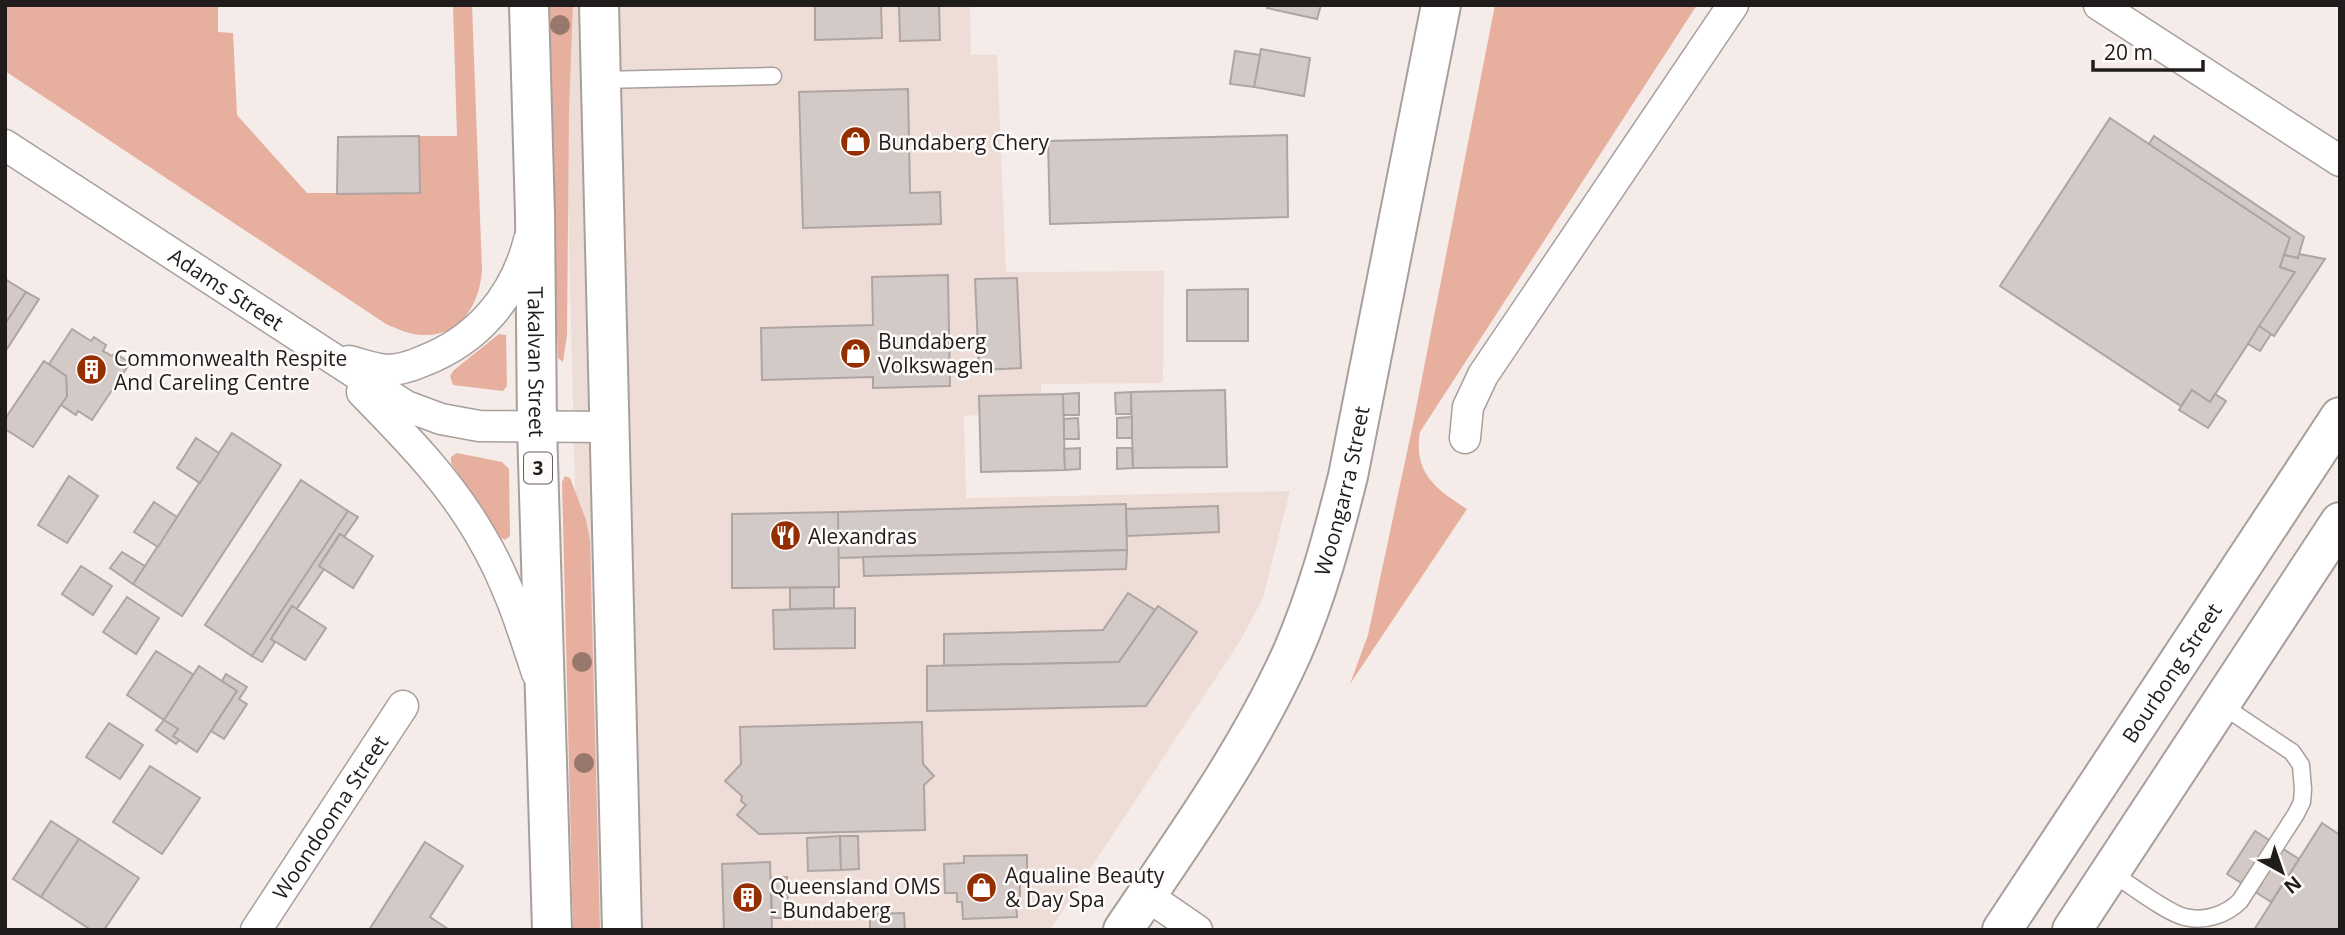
<svg xmlns="http://www.w3.org/2000/svg" width="2345" height="935" font-family="'Open Sans',sans-serif">
	<rect width="100%" height="100%" fill="#f5ece9"/>
	<polygon fill="#eeddd7" points="563,5 970,5 971,55 997,55 1006,272 1164,271 1163,383 1041,384 1041,394 979,396 980,415 964,416 966,498 1290,491 1263,598 1240,641 1050,930 586,930"/>
	<g fill="#e6af9e">
		<path d="M 6,5 L 218,5 L 218,32 L 233,33 L 237,115 L 307,193 L 420,193 L 419,136 L 457,136 L 453,5 L 472,5 L 482,270 C 480,303 461,337 423,335 C 410,335 398,329 386,324 L 5,71 Z"/>
		<polygon points="549,5 573,5 569,109 567,335 563,362 558,358 557,335"/>
		<path d="M 1495,5 L 1697,5 L 1420,432 C 1413,473 1436,489 1467,509 L 1350,684 L 1368,635 L 1413,424 Z"/>
		<polygon points="499,334 506,335 507,386 503,391 453,385 450,376 454,370"/>
		<polygon points="457,453 502,462 509,469 510,536 505,540 501,538 451,463 451,457"/>
		<polygon points="565,476 570,478 586,520 590,541 600,930 573,930 562,482"/>
	</g>
	<g fill="#d3cac7" stroke="#aea5a3" stroke-width="2">
		<polygon points="815,5 881,5 882,38 815,40"/>
		<polygon points="899,5 939,5 940,40 900,41"/>
		<polygon points="1268,5 1321,5 1317,19 1267,8"/>
		<polygon points="1261,49 1310,58 1304,96 1254,87"/>
		<polygon points="1235,51 1260,55 1254,87 1230,84"/>
		<polygon points="908,89 910,193 940,192 941,224 803,228 799,92"/>
		<polygon points="2110,118 2290,238 2280,267 2295,272 2210,402 2192,390 2181,406 2000,286"/>
		<polygon points="1287,135 1288,217 1050,224 1048,141"/>
		<polygon points="419,136 420,193 337,194 338,137"/>
		<polygon points="2154,136 2304,237 2298,258 2284,255 2290,238 2149,144"/>
		<polygon points="2299,254 2325,259 2274,336 2259,326 2295,272 2280,267 2284,255 2298,258"/>
		<polygon points="948,275 950,386 873,388 873,377 762,380 761,328 873,325 872,277"/>
		<polygon points="1017,278 1021,368 979,370 975,279"/>
		<polygon points="5,279 26,292 5,324"/>
		<polygon points="1248,289 1248,341 1187,341 1187,290"/>
		<polygon points="26,292 39,299 5,352 5,324"/>
		<polygon points="2259,326 2271,334 2260,351 2248,344"/>
		<polygon points="72,329 91,341 94,337 106,345 103,351 112,356 115,353 130,363 92,420 78,411 76,415 61,405 67,396 66,376 49,364"/>
		<polygon points="44,361 66,376 67,396 33,447 5,429 5,419"/>
		<polygon points="1225,390 1227,467 1133,468 1131,392"/>
		<polygon points="2192,390 2210,402 2215,394 2226,401 2208,428 2179,410"/>
		<polygon points="1131,392 1131,414 1116,414 1115,393"/>
		<polygon points="1079,393 1079,415 1063,415 1063,394"/>
		<polygon points="1063,394 1065,470 981,472 979,396"/>
		<polygon points="1132,417 1132,438 1117,438 1117,418"/>
		<polygon points="1078,418 1079,439 1064,439 1064,419"/>
		<polygon points="232,433 281,465 182,616 133,584"/>
		<polygon points="196,438 219,453 200,483 177,468"/>
		<polygon points="1080,448 1080,469 1065,470 1064,449"/>
		<polygon points="1117,448 1132,448 1133,468 1117,469"/>
		<polygon points="69,476 98,496 67,543 38,525"/>
		<polygon points="301,480 348,511 252,656 205,625"/>
		<polygon points="154,502 177,517 158,547 134,532"/>
		<polygon points="1126,504 1127,550 838,558 838,512"/>
		<polygon points="1218,506 1219,532 1127,536 1126,509"/>
		<polygon points="348,511 358,517 344,537 340,534 319,566 324,569 296,610 292,606 271,639 275,642 262,662 252,656"/>
		<polygon points="838,512 839,587 732,588 732,514"/>
		<polygon points="340,534 373,556 353,588 319,566"/>
		<polygon points="1127,550 1126,569 864,576 863,557"/>
		<polygon points="122,552 145,566 133,584 110,568"/>
		<polygon points="81,566 112,586 93,615 62,594"/>
		<polygon points="834,587 834,608 790,609 790,588"/>
		<polygon points="1128,593 1155,610 1119,662 944,666 944,634 1103,630"/>
		<polygon points="127,597 159,618 136,654 103,632"/>
		<polygon points="292,606 326,628 305,660 271,639"/>
		<polygon points="1158,606 1197,632 1146,706 927,711 927,666 1119,662"/>
		<polygon points="855,608 855,648 774,649 773,610"/>
		<polygon points="156,651 194,675 164,720 127,695"/>
		<polygon points="199,666 237,691 197,752 173,736 178,729 164,720"/>
		<polygon points="226,674 247,687 239,699 247,704 224,739 211,731 237,691 222,681"/>
		<polygon points="164,720 178,729 173,736 179,740 176,744 156,730"/>
		<polygon points="922,722 923,764 934,776 924,785 925,830 759,834 737,815 746,805 741,801 742,796 725,781 741,764 740,727"/>
		<polygon points="109,723 143,745 120,779 86,757"/>
		<polygon points="150,766 200,798 162,854 113,822"/>
		<polygon points="51,821 79,839 41,897 13,879"/>
		<polygon points="2322,823 2340,835 2340,930 2254,930"/>
		<polygon points="2255,831 2299,859 2271,902 2227,874"/>
		<polygon points="840,836 841,870 808,871 807,838"/>
		<polygon points="840,836 858,836 859,869 841,870"/>
		<polygon points="79,839 139,878 104,930 91,930 41,897"/>
		<polygon points="425,842 463,866 430,917 448,929 369,930"/>
		<polygon points="1027,855 1027,881 1020,881 1020,901 1016,901 1017,917 963,919 962,902 957,902 957,893 945,893 944,864 964,863 964,856"/>
		<polygon points="770,862 772,930 724,930 722,864"/>
		<polygon points="787,877 788,918 772,918 771,878"/>
		<polygon points="904,913 905,930 870,930 870,914"/>
	</g>
	<g fill="none" stroke-linecap="round" stroke-linejoin="round">
		<defs>
			<g id="lane">
				<polyline points="601,80 773,76"/>
				<path d="M 2110,872 C 2127,882 2168,914 2185,917 C 2204,922 2226,915 2240,901 L 2296,814 L 2302,802 L 2303,789 L 2301,765 L 2292,752 L 2220,704"/>
			</g>
			<g id="street">
				<polyline points="2099,5 2340,161"/>
				<path id="s1" d="M 5,145 L 406,406 L 441,419 L 479,426 L 609,427"/>
				<path d="M 349,361 C 361,364 374,369 386,370 C 399,370 412,366 423,361 C 478,340 515,296 529,240"/>
				<path d="M 362,392 C 406,437 451,483 482,538 C 507,580 522,627 537,673"/>
				<polyline points="1465,438 1468,407 1483,375 1733,5"/>
				<polyline points="1146,895 1197,930"/>
				<path id="s2" d="M 256,930 L 403,706"/>
			</g>
			<g id="secondary">
				<path id="s3" d="M 1123,930 C 1183,841 1248,751 1292,653 C 1317,596 1333,536 1348,476 L 1441,5"/>
				<path id="s4" d="M 2002,930 L 2340,417"/>
				<polyline points="2072,930 2340,522"/>
			</g>
			<g id="highway">
				<path id="s5" d="M 529,5 L 535,215 L 537,427 L 552,930"/>
				<polyline points="599,5 622,930"/>
			</g>
		</defs>
		<use href="#lane" stroke="#a79f9c" stroke-width="19"/>
		<use href="#street" stroke="#a79f9c" stroke-width="33"/>
		<use href="#secondary" stroke="#a79f9c" stroke-width="42"/>
		<use href="#highway" stroke="#a79f9c" stroke-width="42"/>
		<use href="#lane" stroke="#fff" stroke-width="16"/>
		<use href="#street" stroke="#fff" stroke-width="30"/>
		<use href="#secondary" stroke="#fff" stroke-width="38"/>
		<use href="#highway" stroke="#fff" stroke-width="38"/>
	</g>
	<g fill="#98776c">
		<circle cx="560" cy="25" r="10"/>
		<circle cx="582" cy="662" r="10"/>
		<circle cx="584" cy="763" r="10"/>
	</g>
	<defs>
		<symbol id="shop-disc" viewBox="-11 -11 22 22"><circle r="9.5" fill="#942f02" stroke="#fefaf9"/><path d="M-5-2.5h2.3a2.7 3.5 0 0 1 5.4 0H5L5.5 6h-11ZM-1.5-2.5h3a1.5 2.3 0 0 0-3 0Z" fill="#fff"/></symbol>
		<symbol id="building-disc" viewBox="-11 -11 22 22"><circle r="9.5" fill="#942f02" stroke="#fefaf9"/><path d="M-4-6H4V6H1V3H-1V6H-4ZM-2.5-4.3h1.7v1.8h-1.7ZM.8-4.3h1.7v1.8H.8ZM-2.5-1h1.7V.8h-1.7ZM.8-1h1.7V.8H.8Z" fill="#fff"/></symbol>
		<symbol id="restaurant-disc" viewBox="-11 -11 22 22"><circle r="9.5" fill="#942f02" stroke="#fefaf9"/><path d="M-5-6h1v4h1v-4h1v4h1v-4h1v5L-1.5 .5V6h-2V.5L-5-1ZM5-6V6H3V1.5H1.5Q1.5-4 5-6Z" fill="#fff"/></symbol>
	</defs>
	<g fill-rule="evenodd">
		<use href="#shop-disc" x="838" y="124" width="35" height="35"/>
		<use href="#shop-disc" x="838" y="336" width="35" height="35"/>
		<use href="#building-disc" x="74" y="352" width="35" height="35"/>
		<use href="#restaurant-disc" x="768" y="518" width="35" height="35"/>
		<use href="#shop-disc" x="964" y="870" width="35" height="35"/>
		<use href="#building-disc" x="730" y="880" width="35" height="35"/>
	</g>
	<g text-anchor="middle" dominant-baseline="central" stroke-width="5" stroke-linejoin="round" paint-order="stroke">
		<rect fill="#fefaf9" stroke="#635f5e" stroke-width="2" x="524" y="452.5" width="28" height="31" rx="5"/>
		<g font-size="19" font-weight="bold" fill="#201c1b">
			<text x="538" y="468">3</text>
		</g>
		<g font-size="21" fill="#201c1b" stroke="#fefaf9" text-anchor="start">
			<text x="878" y="142">Bundaberg Chery</text>
			<text x="878" y="341">Bundaberg<tspan x="878" dy="24">Volkswagen</tspan></text>
			<text x="114" y="358">Commonwealth Respite<tspan x="114" dy="24">And Careling Centre</tspan></text>
			<text x="808" y="536">Alexandras</text>
			<text x="1005" y="875">Aqualine Beauty<tspan x="1005" dy="24">&amp; Day Spa</tspan></text>
			<text x="770" y="886">Queensland OMS<tspan x="770" dy="24">- Bundaberg</tspan></text>
		</g>
		<g font-size="21" fill="#201c1b" stroke="#fefaf9">
			<text stroke="none"><textPath href="#s1" startOffset="264">Adams Street</textPath></text>
			<text stroke="none"><textPath href="#s5" startOffset="357">Takalvan Street</textPath></text>
			<text stroke="none"><textPath href="#s3" startOffset="495">Woongarra Street</textPath></text>
			<text stroke="none"><textPath href="#s4" startOffset="308">Bourbong Street</textPath></text>
			<text stroke="none"><textPath href="#s2" startOffset="135">Woondooma Street</textPath></text>
		</g>
	</g>
	<rect width="2345" height="935" fill="none" stroke="#201c1b" stroke-width="14"/>
	<g transform="translate(2282 872) rotate(140)" stroke="#fefaf9" stroke-width="5" paint-order="stroke">
	<path d="M0-5L12 26L0 18L-12 26Z" fill="#201c1b"/>
	<text y="-10" font-size="19" font-weight="bold" text-anchor="middle" fill="#201c1b">N</text>
	</g>
	<path d="M2093 60v10h110v-10" fill="none" stroke="#201c1b" stroke-width="3.5"/>
	<text x="2104" y="60" font-size="21" fill="#201c1b" stroke="#fefaf9" stroke-width="5" paint-order="stroke">20 m</text>
</svg>
